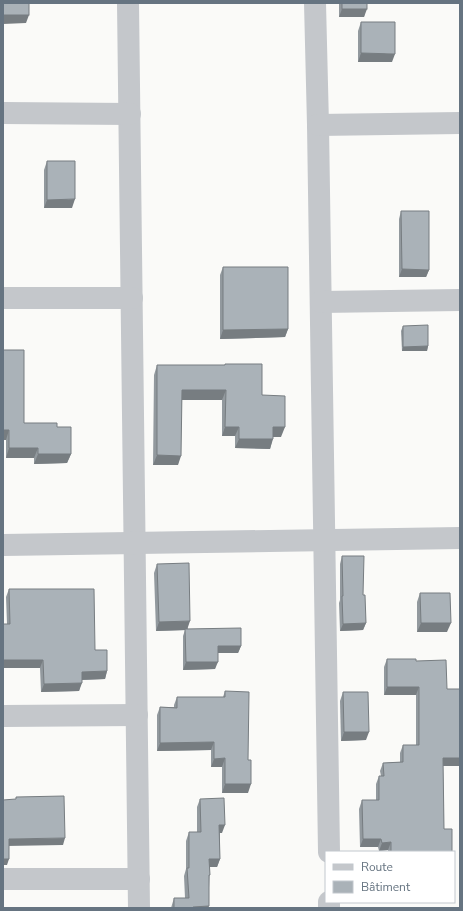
<svg xmlns="http://www.w3.org/2000/svg" width="463" height="911" font-family="'Nunito Sans',sans-serif">
	<rect width="100%" height="100%" fill="#fafaf8"/>
	<g fill="none" stroke-linecap="round" stroke-linejoin="round">
		<g stroke="#c4c7cb" stroke-width="22">
			<polyline points="128,3 139,908"/>
			<polyline points="315,3 318,125 329,852"/>
			<polyline points="3,113 130,114"/>
			<polyline points="318,125 460,123"/>
			<polyline points="3,298 132,298"/>
			<polyline points="321,302 460,300"/>
			<polyline points="3,545 460,538"/>
			<polyline points="3,716 137,715"/>
			<polyline points="3,879 139,879"/>
			<polyline points="329,902 329,908"/>
		</g>
	</g>
	<g fill="#92999e">
		<polygon points="339,3 367,3 364,17 339,17"/>
		<polygon points="361,22 392,62 358,62 358,31"/>
		<polygon points="47,161 72,208 44,208 44,170"/>
		<polygon points="401,211 429,270 426,277 399,277 399,219"/>
		<polygon points="223,267 288,329 285,337 220,339 220,275"/>
		<polygon points="403,326 428,346 427,351 402,351 401,331"/>
		<polygon points="3,350 24,423 57,427 71,454 67,463 34,464 34,458 6,458 6,440 3,440"/>
		<polygon points="225,364 262,395 281,437 273,437 270,449 235,448 235,436 222,436 222,400 182,400 178,465 153,465 154,375 157,365 225,365"/>
		<polygon points="342,556 363,595 366,623 363,630 340,631 339,603 340,600 340,564"/>
		<polygon points="157,564 188,629 241,646 238,653 218,653 215,669 183,670 183,636 185,630 156,631 154,573"/>
		<polygon points="9,589 95,650 107,671 105,679 82,680 79,691 41,692 40,668 7,624 6,597"/>
		<polygon points="420,593 447,632 417,632 417,602"/>
		<polygon points="387,659 416,661 447,689 460,689 460,766 443,766 444,829 452,852 388,852 388,850 379,851 378,847 360,847 359,809 362,800 376,800 376,784 379,776 381,776 380,771 383,763 400,762 400,753 403,745 416,745 416,695 384,695 384,667"/>
		<polygon points="225,691 248,793 222,793 222,767 211,767 211,750 157,751 157,715 160,707 174,707 174,705 177,697 223,697"/>
		<polygon points="343,692 366,740 341,741 340,701"/>
		<polygon points="200,799 222,833 220,833 220,859 217,867 210,867 208,908 171,908 174,898 185,898 184,876 186,869 186,841 189,832 197,832 197,807"/>
	</g>
	<g fill="#777d81">
		<polygon points="342,9 367,9 364,17 339,17"/>
		<polygon points="3,15 29,15 26,23 3,24"/>
		<polygon points="361,53 395,54 392,62 358,62"/>
		<polygon points="75,199 72,208 44,208 47,200"/>
		<polygon points="402,269 429,270 426,277 399,277"/>
		<polygon points="288,329 285,337 220,339 223,330"/>
		<polygon points="428,346 427,351 402,351 403,347"/>
		<polygon points="182,390 226,390 222,400 178,400"/>
		<polygon points="225,427 239,427 235,436 222,436"/>
		<polygon points="273,427 285,427 281,437 270,437"/>
		<polygon points="3,430 9,430 6,440 3,440"/>
		<polygon points="239,439 273,439 270,449 235,448"/>
		<polygon points="9,448 38,448 34,458 6,458"/>
		<polygon points="38,454 71,454 67,463 34,464"/>
		<polygon points="157,455 181,456 178,465 153,465"/>
		<polygon points="190,621 187,630 156,631 159,622"/>
		<polygon points="366,623 363,630 340,631 343,624"/>
		<polygon points="421,623 451,623 447,632 417,632"/>
		<polygon points="218,646 241,646 238,653 215,653"/>
		<polygon points="3,660 43,660 40,668 3,668"/>
		<polygon points="186,662 218,662 215,669 183,670"/>
		<polygon points="107,671 105,679 79,680 82,672"/>
		<polygon points="82,683 79,691 41,692 44,684"/>
		<polygon points="387,687 419,687 416,695 384,695"/>
		<polygon points="344,732 369,732 366,740 341,741"/>
		<polygon points="214,742 211,750 157,751 160,743"/>
		<polygon points="225,758 222,767 211,767 214,759"/>
		<polygon points="443,758 460,758 460,766 440,766"/>
		<polygon points="225,784 251,784 248,793 222,793"/>
		<polygon points="219,825 225,825 222,833 216,833"/>
		<polygon points="65,838 63,845 6,846 9,839"/>
		<polygon points="363,839 381,839 378,847 360,847"/>
		<polygon points="391,842 388,850 379,851 382,843"/>
		<polygon points="3,859 9,859 7,865 3,865"/>
		<polygon points="209,859 220,859 217,867 206,867"/>
		<polygon points="209,906 208,908 193,908 193,907"/>
	</g>
	<g fill="#aab2b8" stroke="#777d81">
		<rect x="3" y="3" width="26" height="12"/>
		<rect x="342" y="3" width="25" height="6"/>
		<polygon points="361,22 395,22 395,54 361,53"/>
		<polygon points="47,161 75,161 75,199 47,200"/>
		<polygon points="401,211 429,211 429,270 402,269"/>
		<polygon points="223,267 288,267 288,329 223,330"/>
		<polygon points="428,325 428,346 403,347 403,326"/>
		<polygon points="3,350 24,350 24,423 57,423 57,427 71,427 71,454 38,454 38,448 9,448 9,430 3,430"/>
		<polygon points="225,364 262,364 262,395 285,396 285,427 273,427 273,439 239,439 239,427 225,427 226,390 182,390 181,456 157,455 157,365 225,365"/>
		<polygon points="342,556 364,556 363,595 365,595 366,623 343,624 342,596 343,596"/>
		<polygon points="189,563 190,621 159,622 157,564"/>
		<polygon points="9,589 94,589 95,650 107,650 107,671 82,672 82,683 44,684 43,660 3,660 3,624 10,624"/>
		<polygon points="420,593 450,593 451,623 421,623"/>
		<polygon points="241,628 241,646 218,646 218,662 186,662 185,629"/>
		<polygon points="387,659 416,659 416,661 446,660 447,689 460,689 460,758 443,758 444,829 452,829 452,852 391,852 391,842 382,843 381,839 363,839 362,800 379,800 379,776 384,776 383,763 403,762 403,745 419,745 419,687 387,687"/>
		<polygon points="225,691 249,692 248,760 251,760 251,784 225,784 225,758 214,759 214,742 160,743 160,707 177,708 177,697 225,697"/>
		<polygon points="343,692 368,692 369,732 344,732"/>
		<polygon points="64,796 65,838 9,839 9,859 3,859 3,800 16,799 16,797"/>
		<polygon points="224,798 225,825 219,825 220,859 209,859 210,875 209,875 209,906 193,907 193,908 174,908 174,898 189,898 187,868 189,868 189,832 201,832 200,799"/>
	</g>
	<rect width="463" height="911" fill="none" stroke="#667481" stroke-width="8"/>
	<rect x="325" y="851" width="130" height="52" fill="#ffffff" stroke="#c2c7cd"/>
	<rect x="333" y="864" width="20" height="6" fill="#c4c7cb" stroke="#c2c7cd"/>
	<text x="361" y="871" font-size="12" fill="#667481">Route</text>
	<rect x="333" y="881" width="20" height="12" fill="#aab2b8" stroke="#c2c7cd"/>
	<text x="361" y="891" font-size="12" fill="#667481">Bâtiment</text>
</svg>
